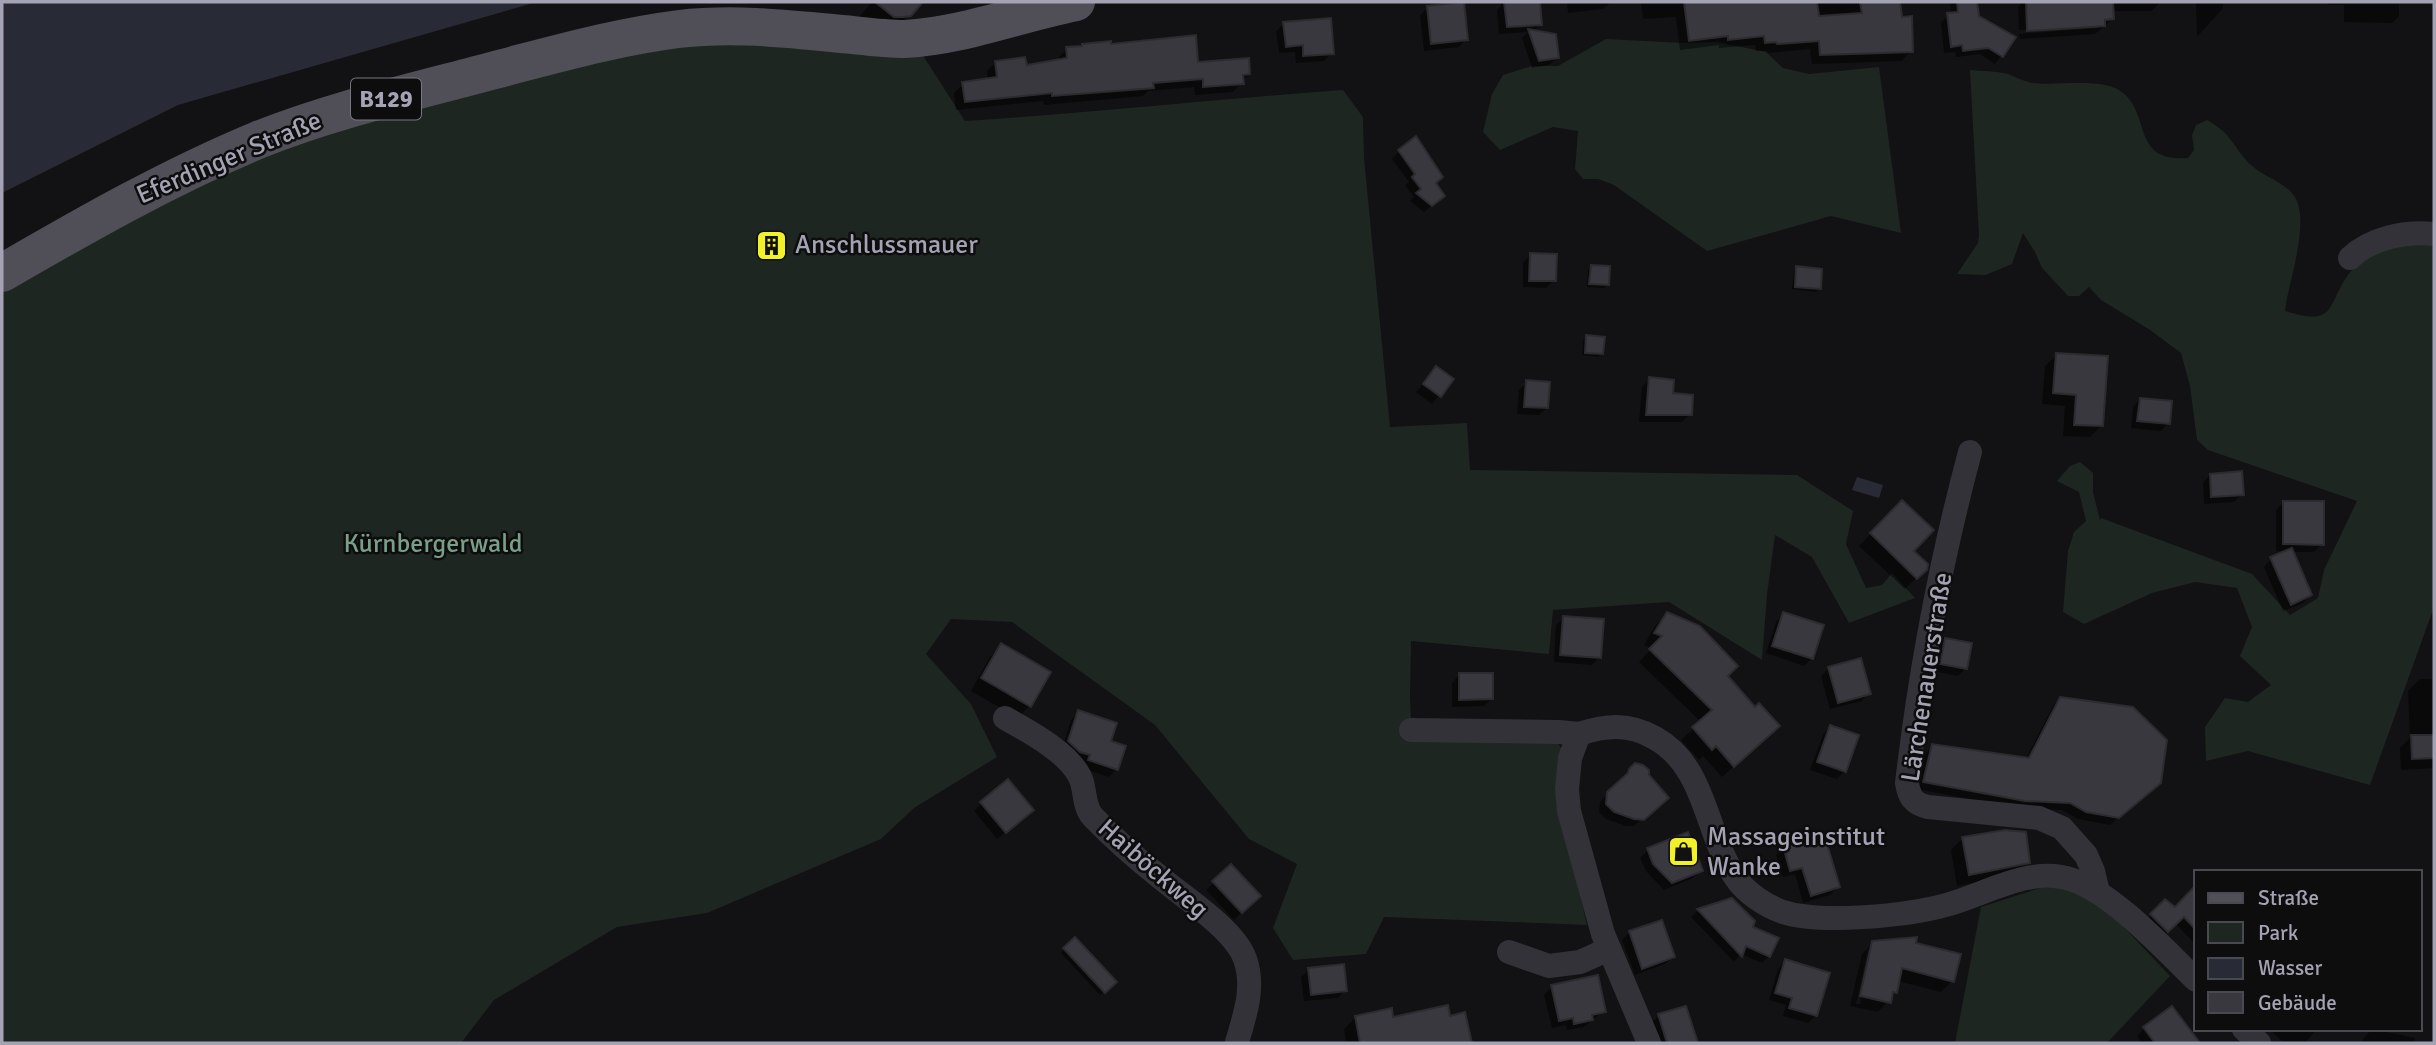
<svg xmlns="http://www.w3.org/2000/svg" width="2436" height="1045" font-family="Signika,sans-serif">
	<rect width="100%" height="100%" fill="#121113"/>
	<g fill="#1e2622">
		<polygon points="1606,39 1683,43 1717,42 1766,52 1783,68 1809,74 1879,67 1901,233 1831,216 1707,251 1614,185 1598,179 1583,179 1575,169 1578,131 1553,127 1500,150 1483,132 1492,94 1503,75 1532,66 1558,66"/>
		<path d="M 697,43 L 922,54 L 965,121 C 1091,113 1217,99 1343,90 L 1363,117 L 1364,158 L 1390,427 L 1467,423 L 1470,470 L 1797,475 L 1853,511 L 1846,544 L 1866,588 L 1882,585 L 1892,573 L 1915,598 L 1849,623 L 1812,557 L 1775,535 L 1767,595 L 1762,660 L 1669,602 L 1553,610 L 1549,654 L 1411,641 L 1410,698 L 1412,741 L 1558,743 L 1561,748 L 1559,805 L 1587,925 L 1384,917 L 1366,954 L 1293,960 L 1273,928 L 1297,864 L 1249,839 L 1155,725 L 1012,622 L 951,619 L 926,654 L 971,704 L 997,757 L 914,808 L 881,839 L 707,913 L 617,927 L 494,1000 L 461,1043 L 2,1043 L 2,284 L 88,231 L 319,131 L 644,51 Z"/>
		<path d="M 1970,70 C 1982,71 1996,71 2008,74 C 2016,77 2025,82 2033,83 C 2056,86 2099,78 2119,90 C 2153,111 2129,163 2188,158 L 2194,150 L 2192,135 L 2196,125 L 2207,120 C 2234,135 2232,147 2251,165 C 2263,176 2279,180 2291,192 C 2314,214 2288,282 2285,311 C 2339,328 2325,304 2351,271 C 2356,264 2361,255 2370,252 C 2385,245 2417,242 2434,239 L 2434,607 L 2370,785 L 2248,751 L 2206,761 L 2205,727 L 2225,698 L 2248,702 L 2271,685 L 2240,656 L 2252,627 L 2237,588 L 2195,582 L 2152,593 L 2084,624 L 2063,612 L 2068,551 L 2074,532 L 2086,521 L 2079,492 L 2057,481 L 2070,466 L 2080,462 L 2093,473 L 2093,492 L 2100,520 L 2101,518 L 2252,574 L 2290,615 L 2318,598 L 2324,570 L 2357,501 L 2208,450 L 2197,440 L 2190,386 L 2181,353 L 2150,330 L 2101,300 L 2089,287 L 2079,296 L 2068,296 L 2042,268 L 2035,252 L 2023,233 L 2012,264 L 1986,275 L 1957,274 L 1978,243 L 1979,236 Z"/>
		<polygon points="2040,888 2066,888 2104,906 2170,976 2107,1043 1955,1043 1981,907"/>
	</g>
	<g fill="#282b36">
		<polygon points="2,2 537,2 178,105 2,193"/>
		<polygon points="1857,477 1883,485 1879,498 1852,490"/>
	</g>
	<g fill="#0007" fill-rule="evenodd">
		<polygon points="872,2 921,2 894,31 859,17"/>
		<polygon points="1501,2 1538,2 1541,24 1533,32 1557,58 1549,65 1532,68 1522,38 1528,32 1499,34 1497,10 1501,6"/>
		<polygon points="1567,2 1611,2 1603,9 1568,13"/>
		<polygon points="1641,2 1898,2 1900,19 1911,51 1902,61 1812,64 1810,49 1768,53 1767,51 1756,51 1755,45 1719,48 1719,45 1680,50 1676,17 1643,19"/>
		<polygon points="1950,2 1975,2 1977,17 2013,38 1995,64 1980,54 1956,57 1955,52 1944,53 1941,22 1951,14"/>
		<polygon points="2023,2 2160,2 2152,11 2111,11 2112,19 2095,34 2020,39 2019,34 2098,28 2102,25 2019,30 2018,7"/>
		<polygon points="2196,2 2223,2 2223,8 2197,37"/>
		<polygon points="2328,2 2399,2 2399,16 2392,23 2344,22 2344,5 2328,5"/>
		<polygon points="1428,8 1466,39 1459,47 1424,51 1420,15"/>
		<polygon points="1284,24 1332,53 1324,61 1296,63 1295,52 1279,53 1276,31"/>
		<polygon points="1109,46 1249,74 1233,92 1195,95 1194,87 1148,91 1143,96 1044,105 1043,101 956,110 954,93 963,84 988,80 987,71 996,62 1025,67 1058,62 1058,58 1067,49"/>
		<polygon points="1399,152 1434,184 1443,196 1424,212 1410,201 1414,197 1405,185 1409,182 1392,159"/>
		<polygon points="1531,255 1554,280 1546,288 1523,287 1523,262"/>
		<polygon points="1591,267 1607,284 1604,288 1587,287 1588,270"/>
		<polygon points="1797,268 1819,288 1816,292 1792,289 1794,272"/>
		<polygon points="1587,337 1601,354 1598,357 1582,355 1583,340"/>
		<polygon points="2057,355 2101,426 2090,437 2063,436 2065,406 2042,404 2045,366"/>
		<polygon points="1436,368 1452,379 1432,404 1416,392"/>
		<polygon points="1650,379 1671,394 1690,414 1682,422 1639,422 1642,387"/>
		<polygon points="1527,382 1547,408 1539,415 1517,414 1519,390"/>
		<polygon points="2140,399 2168,423 2161,431 2131,428 2133,407"/>
		<polygon points="2210,475 2242,494 2234,502 2204,504 2203,483"/>
		<polygon points="1902,502 1912,551 1925,569 1905,589 1859,546"/>
		<polygon points="2284,502 2322,544 2314,552 2291,552 2310,595 2303,603 2283,611 2264,567 2271,559 2289,552 2276,551 2276,510"/>
		<polygon points="1667,614 1726,676 1766,738 1722,777 1703,756 1699,760 1681,740 1701,722 1639,662 1652,648 1644,645 1655,626"/>
		<polygon points="1784,614 1812,658 1804,666 1766,653 1776,622"/>
		<polygon points="1564,618 1599,657 1592,665 1554,662 1556,625"/>
		<polygon points="1945,640 1966,668 1958,676 1933,671 1938,647"/>
		<polygon points="1002,646 1029,706 1018,718 971,691 990,657"/>
		<polygon points="1829,668 1869,693 1862,701 1830,709 1821,676"/>
		<polygon points="1459,675 1491,699 1484,706 1452,707 1452,683"/>
		<polygon points="2420,679 2434,679 2434,768 2401,770 2400,748 2410,738 2408,691"/>
		<polygon points="2060,699 2151,790 2110,825 2078,819 2062,810 2017,808 1917,789 1925,754 1933,746 2026,759 2053,706"/>
		<polygon points="1079,712 1108,742 1116,769 1109,777 1082,768 1062,749 1071,720"/>
		<polygon points="1830,727 1845,771 1837,779 1810,770 1823,735"/>
		<polygon points="1635,765 1659,805 1634,826 1626,826 1606,819 1599,812 1600,802"/>
		<polygon points="982,803 1024,817 997,839 974,811"/>
		<polygon points="1962,839 2029,862 2017,874 1957,886 1951,850"/>
		<polygon points="1784,848 1838,887 1830,895 1803,903 1795,874 1783,877 1776,855"/>
		<polygon points="1648,850 1701,871 1693,878 1664,890 1646,871 1640,858"/>
		<polygon points="1231,867 1258,896 1234,920 1206,890"/>
		<polygon points="2196,887 2196,941 2194,943 2175,923 2160,938 2144,923 2165,902 2175,909"/>
		<polygon points="1732,900 1769,956 1762,963 1741,954 1734,962 1691,917 1698,911"/>
		<polygon points="1630,932 1673,957 1665,964 1635,975 1622,940"/>
		<polygon points="1075,939 1115,982 1100,995 1061,953"/>
		<path d="M 1873,943 L 1914,944 L 1952,981 L 1941,992 L 1898,981 L 1896,992 L 1878,1012 L 1850,1006 L 1862,954 ZM 1868,950 L 1872,950 L 1860,1004 L 1856,1004 Z"/>
		<polygon points="1785,961 1816,1015 1808,1023 1783,1016 1786,1005 1769,1000 1778,969"/>
		<polygon points="1309,970 1345,990 1338,998 1304,1001 1301,977"/>
		<polygon points="1552,987 1604,1011 1584,1027 1567,1030 1566,1025 1552,1028 1544,995"/>
		<polygon points="1685,1008 1696,1043 1658,1043 1651,1023 1659,1016"/>
		<polygon points="1464,1015 1470,1043 1346,1043 1344,1029 1355,1018 1449,1018"/>
		<polygon points="2144,1029 2196,1040 2192,1043 2142,1043 2137,1036"/>
		<polygon points="2275,1029 2317,1029 2305,1043 2285,1043 2272,1032"/>
		<polygon points="2372,1029 2415,1038 2414,1043 2362,1043 2364,1038"/>
	</g>
	<g fill="#39383e" stroke="#2d2b2f" stroke-width="2">
		<polygon points="875,2 923,2 911,16 904,17 894,17"/>
		<polygon points="1464,2 1468,40 1431,44 1427,6"/>
		<polygon points="1504,2 1540,2 1542,25 1507,27"/>
		<polygon points="1684,2 1817,2 1819,16 1862,13 1860,2 1900,2 1902,17 1912,16 1913,52 1820,55 1819,41 1777,44 1776,42 1765,43 1764,36 1728,40 1728,36 1689,41"/>
		<polygon points="1957,2 1977,2 1979,16 2016,37 2003,57 1988,48 1963,51 1962,45 1951,47 1947,13 1958,12"/>
		<polygon points="2026,2 2113,2 2114,19 2105,20 2105,26 2027,31"/>
		<polygon points="1331,18 1334,54 1303,56 1303,45 1286,47 1283,22"/>
		<polygon points="1528,29 1556,34 1559,58 1539,61"/>
		<polygon points="1196,35 1198,62 1249,58 1250,74 1243,75 1244,84 1203,87 1203,79 1153,83 1154,88 1052,96 1052,93 965,102 962,82 997,77 995,61 1025,57 1027,65 1067,58 1066,47 1082,46 1082,44 1111,41 1111,44"/>
		<polygon points="1416,136 1443,177 1436,183 1445,196 1432,206 1416,193 1421,189 1412,177 1415,174 1398,150"/>
		<polygon points="1530,253 1557,254 1556,281 1529,281"/>
		<polygon points="1591,265 1610,266 1609,285 1589,284"/>
		<polygon points="1796,266 1822,269 1821,289 1795,287"/>
		<polygon points="1586,335 1605,337 1603,354 1585,353"/>
		<polygon points="2056,353 2108,356 2103,426 2074,425 2076,395 2053,393"/>
		<polygon points="1436,366 1454,379 1441,397 1423,384"/>
		<polygon points="1649,377 1674,380 1673,393 1693,395 1692,415 1646,415"/>
		<polygon points="1526,380 1550,382 1548,408 1524,407"/>
		<polygon points="2140,398 2172,401 2170,424 2137,421"/>
		<polygon points="2242,471 2244,495 2211,497 2210,474"/>
		<polygon points="1902,500 1934,530 1914,551 1928,564 1927,570 1917,579 1870,533"/>
		<polygon points="2283,501 2324,501 2324,545 2283,544"/>
		<polygon points="2292,548 2312,595 2291,605 2270,557"/>
		<polygon points="1667,612 1700,626 1738,666 1728,676 1755,707 1759,703 1780,726 1734,767 1716,746 1712,750 1692,727 1712,710 1649,649 1662,636 1654,633"/>
		<polygon points="1783,612 1824,625 1813,659 1772,646"/>
		<polygon points="1563,616 1604,619 1601,658 1560,655"/>
		<polygon points="1945,638 1972,643 1967,669 1940,664"/>
		<polygon points="1001,643 1051,672 1031,707 981,678"/>
		<polygon points="1861,658 1871,694 1838,703 1828,667"/>
		<polygon points="1459,673 1493,673 1493,699 1459,700"/>
		<polygon points="2060,697 2133,707 2167,740 2161,783 2119,818 2086,812 2070,803 2025,801 1923,782 1932,744 2029,758"/>
		<polygon points="1078,710 1117,723 1111,741 1126,746 1118,770 1088,760 1090,755 1080,752 1068,741"/>
		<polygon points="1830,725 1859,735 1846,772 1817,762"/>
		<polygon points="2411,735 2434,735 2434,758 2412,759"/>
		<polygon points="1635,763 1643,765 1649,770 1649,775 1669,798 1644,820 1634,819 1614,812 1606,804 1607,792 1628,773 1629,769"/>
		<polygon points="1008,779 1034,810 1006,833 980,802"/>
		<polygon points="2005,830 2026,832 2030,863 1969,875 1962,837"/>
		<polygon points="1688,832 1703,871 1672,883 1653,864 1647,848"/>
		<polygon points="1824,834 1840,887 1811,896 1802,868 1790,871 1783,846"/>
		<polygon points="1231,864 1261,896 1242,913 1212,881"/>
		<polygon points="2196,885 2196,930 2184,917 2168,932 2150,914 2165,899 2175,907"/>
		<polygon points="1732,898 1755,921 1753,927 1779,938 1770,957 1746,946 1742,957 1697,909"/>
		<polygon points="1662,920 1675,957 1642,969 1629,931"/>
		<polygon points="1075,937 1117,982 1105,993 1063,948"/>
		<polygon points="1917,937 1916,943 1961,954 1954,982 1902,968 1897,993 1893,992 1891,1003 1860,996 1872,941"/>
		<polygon points="1785,959 1830,973 1817,1016 1789,1008 1792,998 1775,993"/>
		<polygon points="1344,964 1347,991 1311,995 1308,968"/>
		<polygon points="1598,975 1606,1012 1592,1015 1593,1020 1574,1024 1573,1018 1559,1021 1551,985"/>
		<polygon points="1448,1005 1450,1016 1465,1012 1472,1043 1360,1043 1355,1016 1392,1008 1393,1017"/>
		<polygon points="1686,1006 1698,1043 1667,1043 1658,1014"/>
		<polygon points="2172,1006 2200,1043 2155,1043 2143,1027"/>
	</g>
	<g fill="none" stroke-linecap="round" stroke-linejoin="round">
		<g stroke="#333238" stroke-width="24">
			<path d="M 2350,258 C 2371,238 2405,231 2434,234"/>
			<path d="M 1970,452 C 1941,560 1920,672 1907,783 C 1909,797 1914,804 1928,807 L 2039,818 L 2062,828 L 2086,855 L 2093,871 L 2098,892"/>
			<path d="M 1005,718 C 1028,731 1068,752 1080,777 C 1086,789 1083,807 1093,817 C 1114,839 1137,859 1161,878 C 1185,898 1235,930 1245,959 C 1255,987 1245,1015 1237,1042"/>
			<polyline points="1411,730 1559,732 1579,734 1570,758 1567,789 1569,811 1603,934 1649,1043"/>
			<path d="M 1579,734 C 1606,725 1629,723 1655,738 C 1707,767 1705,834 1736,878 C 1746,893 1766,906 1783,912 C 1821,924 1906,916 1946,905 C 1987,894 2030,865 2073,880 C 2115,895 2164,949 2196,980"/>
			<polyline points="1509,952 1549,966 1580,962 1609,949"/>
			<polyline points="2244,1029 2259,1043"/>
		</g>
		<path stroke="#504e57" stroke-width="38" d="M 2,273 C 85,225 169,177 258,140 C 333,110 413,92 491,71 C 553,55 615,37 679,29 C 730,23 781,28 832,33 C 856,35 880,39 905,39 C 963,36 1020,13 1076,2"/>
	</g>
	<defs>
		<symbol id="building-square" viewBox="-11 -11 22 22"><rect x="-9" y="-9" width="18" height="18" rx="4" fill="#f0f12b" stroke="#0d0d0e"/><path d="M-4-6H4V6H1V3H-1V6H-4ZM-2.5-4.3h1.7v1.8h-1.7ZM.8-4.3h1.7v1.8H.8ZM-2.5-1h1.7V.8h-1.7ZM.8-1h1.7V.8H.8Z" fill="#111"/></symbol>
		<symbol id="shop-square" viewBox="-11 -11 22 22"><rect x="-9" y="-9" width="18" height="18" rx="4" fill="#f0f12b" stroke="#0d0d0e"/><path d="M-5-2.5h2.3a2.7 3.5 0 0 1 5.4 0H5L5.5 6h-11ZM-1.5-2.5h3a1.5 2.3 0 0 0-3 0Z" fill="#111"/></symbol>
	</defs>
	<g fill-rule="evenodd">
		<use href="#building-square" x="754" y="228" width="35" height="35"/>
		<use href="#shop-square" x="1666" y="834" width="35" height="35"/>
	</g>
	<g text-anchor="middle" dominant-baseline="central" stroke-width="5" stroke-linejoin="round" paint-order="stroke">
		<rect fill="#0d0d0e" stroke="#767682" stroke-width="2" x="351" y="78.5" width="70" height="41" rx="5"/>
		<g font-size="24" font-weight="bold" fill="#a3a3b4">
			<text x="386" y="99">B129</text>
		</g>
		<g font-size="26" fill="#a3a3b4" stroke="#0d0d0e">
			<text transform="translate(229 158) rotate(-23)">Eferdinger Straße</text>
			<text transform="translate(1927 677) rotate(-81)">Lärchenauerstraße</text>
			<text transform="translate(1153 869) rotate(41)">Haiböckweg</text>
		</g>
		<g font-size="26" fill="#a3a3b4" stroke="#0d0d0e" text-anchor="start">
			<text x="795" y="245">Anschlussmauer</text>
			<text x="1707" y="837">Massageinstitut<tspan x="1707" dy="30">Wanke</tspan></text>
		</g>
		<g font-size="26" fill="#7a9f89" stroke="#0d0d0e">
			<text x="433" y="544">Kürnbergerwald</text>
		</g>
	</g>
	<rect width="2436" height="1045" fill="none" stroke="#a3a3b4" stroke-width="7"/>
	<rect x="2194" y="870" width="228" height="161" fill="#0d0d0e" stroke="#494950" stroke-width="2"/>
	<rect x="2208" y="893" width="35" height="10" fill="#504e57" stroke="#494950" stroke-width="2"/>
	<text x="2258" y="905" font-size="21" fill="#a3a3b4">Straße</text>
	<rect x="2208" y="922" width="35" height="21" fill="#1e2622" stroke="#494950" stroke-width="2"/>
	<text x="2258" y="940" font-size="21" fill="#a3a3b4">Park</text>
	<rect x="2208" y="958" width="35" height="21" fill="#282b36" stroke="#494950" stroke-width="2"/>
	<text x="2258" y="975" font-size="21" fill="#a3a3b4">Wasser</text>
	<rect x="2208" y="992" width="35" height="21" fill="#39383e" stroke="#494950" stroke-width="2"/>
	<text x="2258" y="1010" font-size="21" fill="#a3a3b4">Gebäude</text>
</svg>
